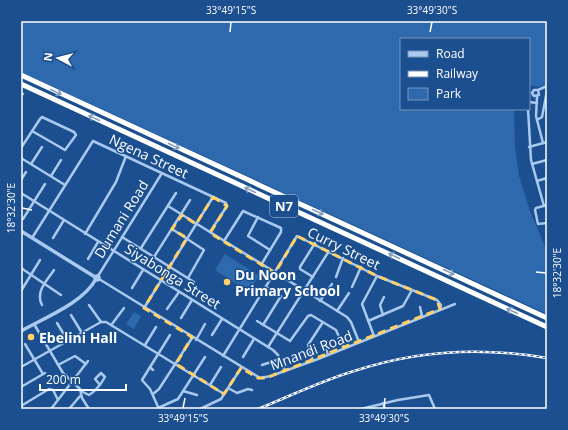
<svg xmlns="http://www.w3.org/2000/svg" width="568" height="430" font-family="'Open Sans',sans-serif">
	<rect width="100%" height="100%" fill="#1b4f8f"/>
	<g fill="#2e69ad">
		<polygon points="21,21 547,21 547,84 539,87 529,85 529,39 401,39 401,109 514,109 515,147 519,176 530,211 547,251 547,314 21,72"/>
		<polygon points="225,254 259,276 249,292 215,270"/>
		<polygon points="134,312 141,316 134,329 126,324"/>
	</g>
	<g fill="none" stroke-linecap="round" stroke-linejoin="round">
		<g stroke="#a9c9ee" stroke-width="2.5">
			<polyline points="538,90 539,95 534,96 532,93 534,90 538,90 547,86"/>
			<polyline points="21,93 23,94"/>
			<polyline points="537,97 536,116 543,143"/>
			<polyline points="529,102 537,103"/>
			<polyline points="528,109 531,160 544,206"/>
			<polyline points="537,120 542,117 547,91"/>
			<polyline points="529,147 547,142"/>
			<polyline points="21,148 40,119 42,117 74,132 76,135 65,150 32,131"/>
			<polyline points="21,158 65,185"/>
			<polyline points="31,164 42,147"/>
			<polyline points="532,164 547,160"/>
			<polyline points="51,176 61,160"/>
			<polyline points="21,180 26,172"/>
			<polyline points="537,181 547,178"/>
			<polyline points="21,193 273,350 278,355 285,371"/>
			<polyline points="547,205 536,208 535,210 538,224 547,223"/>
			<polyline points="168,206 347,317 351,322 359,342"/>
			<polyline points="258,217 248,236 270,250"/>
			<polyline points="23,219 45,184"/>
			<polyline points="172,229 204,250 188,278"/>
			<polyline points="85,234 116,182 126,156"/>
			<polyline points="122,237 194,282"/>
			<polyline points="32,238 93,141 226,203 227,206 210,232"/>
			<polyline points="53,238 64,220"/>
			<polyline points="224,241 243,211 281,228 281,232 261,265"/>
			<polyline points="141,248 176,193"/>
			<polyline points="154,257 190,200"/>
			<polyline points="88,259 98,242"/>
			<polyline points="21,268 61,295"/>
			<polyline points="98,276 162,173"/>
			<polyline points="313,277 300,269 300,267 315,243"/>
			<polyline points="336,277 343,258"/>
			<polyline points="99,279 260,378 271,376 318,359 455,304"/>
			<polyline points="352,287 361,267"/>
			<polyline points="132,288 143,270"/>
			<polyline points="21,291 40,260"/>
			<polyline points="320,301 332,284"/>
			<path d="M 42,305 C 35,292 47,280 54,270"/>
			<polyline points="89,305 101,322"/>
			<polyline points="420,307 422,316"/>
			<polyline points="144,308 213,197"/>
			<polyline points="167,309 179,292"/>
			<polyline points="337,311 349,293"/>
			<polyline points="71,315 82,333"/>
			<polyline points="383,315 380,305 384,297"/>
			<polyline points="181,318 192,300"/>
			<polyline points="257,321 290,341 308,316 311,315 336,330 344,348"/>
			<polyline points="368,321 403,306 412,290"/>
			<polyline points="57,323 68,341"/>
			<polyline points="34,324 63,373 80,389 82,398 89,409"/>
			<polyline points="112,324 124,308"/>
			<polyline points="263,325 281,296 266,287"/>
			<polyline points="212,335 222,319"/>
			<polyline points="374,336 362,304 377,276"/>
			<polyline points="196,340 205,324"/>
			<polyline points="327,341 325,345 328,355"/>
			<polyline points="25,344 43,374"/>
			<polyline points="145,345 156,327"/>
			<polyline points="268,347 329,251"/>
			<polyline points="223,356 297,236 377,276 437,300 441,305 440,309"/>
			<polyline points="243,357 254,339"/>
			<polyline points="313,361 308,345 323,322"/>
			<polyline points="58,365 75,356 86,364"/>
			<polyline points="262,365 280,359"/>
			<polyline points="21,367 101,322 106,322 224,394"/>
			<polyline points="150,367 153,370"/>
			<polyline points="210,385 221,367"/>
			<polyline points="21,387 45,373"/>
			<polyline points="228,388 237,393 248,389 252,390"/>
			<path d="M 81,391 L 89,395 C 96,391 101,384 105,377 L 101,373 L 95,379 L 100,385"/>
			<polyline points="183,391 197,395"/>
			<polyline points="153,394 159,389 192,338"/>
			<polyline points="383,403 385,409"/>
			<polyline points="21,406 49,389 53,390 58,400"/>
			<polyline points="158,408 178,399 205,357"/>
			<polyline points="51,409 88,361"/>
			<polyline points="69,409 81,395"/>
			<polyline points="159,409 150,389 142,380 170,335"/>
			<polyline points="200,409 221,399 241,368"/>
			<polyline points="361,409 398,400 429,395 435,409"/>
		</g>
		<g stroke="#a9c9ee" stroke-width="3.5">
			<polyline points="21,231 95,277"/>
			<circle cx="97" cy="278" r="2"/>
			<path d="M 21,331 C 44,318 83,303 96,279"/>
		</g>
		<g stroke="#fff" stroke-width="5">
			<polyline points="21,75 547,318"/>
			<polyline points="21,84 547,327"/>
		</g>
		<defs>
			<path id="rail" d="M 258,409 C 290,396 321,381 354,371 C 417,350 483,347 547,358"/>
		</defs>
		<use href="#rail" stroke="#fff" stroke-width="2.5"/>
		<use href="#rail" stroke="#1b4f8f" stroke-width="1" stroke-dasharray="3" stroke-linecap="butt"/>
	</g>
	<defs><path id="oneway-shaft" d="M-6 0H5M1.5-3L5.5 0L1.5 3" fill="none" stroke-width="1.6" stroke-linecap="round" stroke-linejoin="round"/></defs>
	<g stroke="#829ec1">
		<use href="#oneway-shaft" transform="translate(56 92) rotate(25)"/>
		<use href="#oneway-shaft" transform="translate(94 118) rotate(-155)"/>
		<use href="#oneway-shaft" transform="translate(174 146) rotate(25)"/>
		<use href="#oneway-shaft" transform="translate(250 190) rotate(-155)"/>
		<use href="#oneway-shaft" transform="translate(318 212) rotate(25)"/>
		<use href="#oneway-shaft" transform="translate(394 256) rotate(-155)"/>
		<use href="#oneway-shaft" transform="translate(449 272) rotate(25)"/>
		<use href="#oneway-shaft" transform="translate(512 311) rotate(-155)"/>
	</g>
	<path fill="none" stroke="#ffd166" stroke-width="3" stroke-dasharray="8 5" stroke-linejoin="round" d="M 213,197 L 227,206 L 210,233 L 275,273 L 297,236 L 377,276 L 437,300 L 440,309 L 266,378 L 258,378 L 241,368 L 224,394 L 176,364 L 192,337 L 144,308 L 187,238 L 172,229 L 182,215 L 196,224 Z"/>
	<path fill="none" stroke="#fff" stroke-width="1.5" d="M 230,32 L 231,22M 430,32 L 432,22M 22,208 L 32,210M 536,272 L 546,273M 183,408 L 185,398M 384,408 L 385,398"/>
	<g fill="#ffd166" stroke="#1b4f8f" stroke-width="1.5">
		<circle cx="227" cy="282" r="4"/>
		<circle cx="31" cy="337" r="4"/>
	</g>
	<g text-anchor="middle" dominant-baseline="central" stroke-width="3" stroke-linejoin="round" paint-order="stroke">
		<rect fill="#1b4f8f" stroke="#bbcadd" stroke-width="1" x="270" y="195" width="28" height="22" rx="3"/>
		<g font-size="13" font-weight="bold" fill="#fff">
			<text x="284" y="206">N7</text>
		</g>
		<g font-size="14" fill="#fff" stroke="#1b4f8f">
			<text transform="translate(149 156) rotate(25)">Ngena Street</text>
			<text transform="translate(121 219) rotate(-58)">Dumani Road</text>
			<text transform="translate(344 248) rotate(26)">Curry Street</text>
			<text transform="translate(173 276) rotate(32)">Siyabonga Street</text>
			<text transform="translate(311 350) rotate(-21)">Mnandi Road</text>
		</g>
		<g font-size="14" font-weight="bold" fill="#fff" stroke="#1b4f8f" text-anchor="start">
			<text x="235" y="274">Du Noon<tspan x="235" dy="16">Primary School</tspan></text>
			<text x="39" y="337">Ebelini Hall</text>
		</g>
	</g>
	<rect width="568" height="430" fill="none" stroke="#1b4f8f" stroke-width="44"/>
	<rect x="400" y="38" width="130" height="72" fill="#1b4f8f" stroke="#7695bc"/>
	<rect x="408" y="51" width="20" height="6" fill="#a9c9ee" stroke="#7695bc"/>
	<text x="436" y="58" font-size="12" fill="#ffffff">Road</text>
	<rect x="408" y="71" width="20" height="6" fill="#ffffff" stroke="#7695bc"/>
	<text x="436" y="78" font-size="12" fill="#ffffff">Railway</text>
	<rect x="408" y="88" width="20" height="12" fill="#2e69ad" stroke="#7695bc"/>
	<text x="436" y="98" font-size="12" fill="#ffffff">Park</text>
	<g transform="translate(58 58) rotate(277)" stroke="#1b4f8f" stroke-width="3" paint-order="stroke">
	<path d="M0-3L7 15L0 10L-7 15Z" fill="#ffffff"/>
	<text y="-6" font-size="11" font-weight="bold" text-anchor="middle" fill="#ffffff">N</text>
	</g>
	<path d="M40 384v6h86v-6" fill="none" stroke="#ffffff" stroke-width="2"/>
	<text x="46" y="384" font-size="12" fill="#ffffff" stroke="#1b4f8f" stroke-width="3" paint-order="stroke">200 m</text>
	<rect x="22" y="22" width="524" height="386" fill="none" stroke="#fff" stroke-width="1.5"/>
	<g font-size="10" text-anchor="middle" fill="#fff">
		<text x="231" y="14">33°49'15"S</text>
		<text x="432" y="14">33°49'30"S</text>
		<text transform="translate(11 208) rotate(-90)" y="4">18°32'30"E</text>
		<text transform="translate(557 273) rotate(-90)" y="4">18°32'30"E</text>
		<text x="183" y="422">33°49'15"S</text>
		<text x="384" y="422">33°49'30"S</text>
	</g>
</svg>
